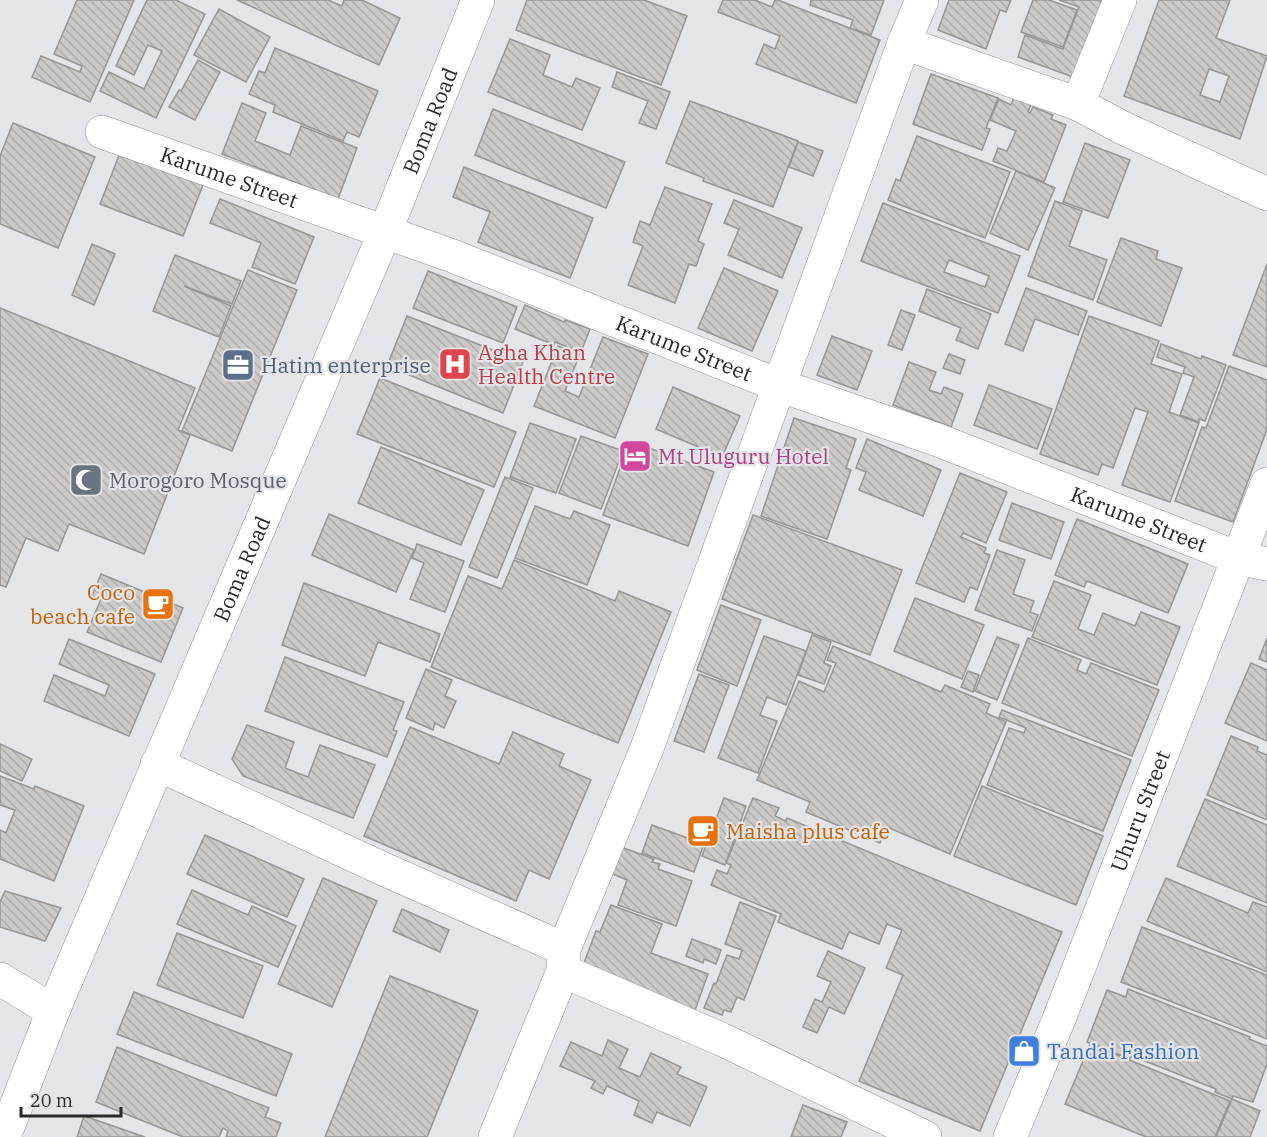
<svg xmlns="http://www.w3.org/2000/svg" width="1267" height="1137" font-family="'IBM Plex Serif',serif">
	<defs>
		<pattern id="building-back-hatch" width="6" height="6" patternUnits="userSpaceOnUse" patternTransform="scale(1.5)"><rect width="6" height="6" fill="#cccac8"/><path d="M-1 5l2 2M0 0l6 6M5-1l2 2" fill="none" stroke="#afaeac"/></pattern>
	</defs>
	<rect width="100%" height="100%" fill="#e4e5e8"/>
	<g fill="url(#building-back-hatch)" stroke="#979694" stroke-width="1.5" fill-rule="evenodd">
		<polygon points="77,0 134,0 90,102 32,77 41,56 80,72 82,66 54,54"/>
		<polygon points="147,0 176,0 205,14 156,118 100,91 109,72 144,89 162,51 148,45 134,75 116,66"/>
		<polygon points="237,0 328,0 342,6 344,0 362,0 400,18 379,65"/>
		<polygon points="527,0 644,0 687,16 661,85 516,30"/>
		<polygon points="723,0 755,0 772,7 775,0 778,0 880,40 856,103 756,64 764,44 775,49 780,36 718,12"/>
		<polygon points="811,0 884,0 871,35 850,28 853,20 810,5"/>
		<polygon points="949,0 1011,0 1006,12 1000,10 986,49 938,30"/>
		<polygon points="1033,0 1049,0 1077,10 1063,47 1021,32"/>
		<polygon points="1059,0 1097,0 1104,2 1076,78 1018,57 1025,35 1063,49 1079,7"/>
		<path d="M 1159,0 L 1230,0 L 1216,38 L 1267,56 L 1240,139 L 1124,96 ZM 1209,69 L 1229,76 L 1220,102 L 1200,95 Z"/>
		<polygon points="219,9 270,37 246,82 194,55"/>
		<polygon points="510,39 550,55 543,75 572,87 576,78 600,88 582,130 488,92"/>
		<polygon points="275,48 378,91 359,137 347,132 343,141 273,112 275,105 249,94 259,71 265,73"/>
		<polygon points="198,60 220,72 195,120 169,107 179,90 181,91"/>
		<polygon points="617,72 670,92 656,129 639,123 648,101 612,87"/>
		<polygon points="931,74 998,98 986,128 990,129 982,150 913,124"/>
		<polygon points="1014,97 1031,104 1028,112 1030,113 1033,107 1053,115 1051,119 1066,125 1044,182 993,161 998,148 1007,151 1016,131 990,120 999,99 1011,105"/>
		<polygon points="690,101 798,141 773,207 703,181 704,178 666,163"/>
		<polygon points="242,103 266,113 255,141 290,155 301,126 357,148 338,199 222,154"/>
		<polygon points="493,109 625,162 606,208 475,155"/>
		<polygon points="13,123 95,157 58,248 0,224 0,156"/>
		<polygon points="917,136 1010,172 985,238 888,200 896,179 900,181"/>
		<polygon points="798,142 823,151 813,176 789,167"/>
		<polygon points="1085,143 1130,160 1108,218 1063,202"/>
		<polygon points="120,153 203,185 183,236 100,204"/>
		<polygon points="464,167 593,218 570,278 478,242 490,212 453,197"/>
		<polygon points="1016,171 1055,188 1028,250 990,233"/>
		<polygon points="665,187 712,204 698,241 704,244 696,266 689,264 675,303 628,285 643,246 633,242 640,221 650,225"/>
		<polygon points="220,199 314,237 295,284 252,267 261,243 210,223"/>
		<polygon points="734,200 802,228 782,278 728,255 739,229 724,223"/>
		<polygon points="1055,201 1082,211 1069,246 1107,260 1093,300 1028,276"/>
		<path d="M 883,203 L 1020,256 L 998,313 L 861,261 ZM 949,260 L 989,276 L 985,287 L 944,272 Z"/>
		<polygon points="1121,238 1158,251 1156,259 1182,268 1161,326 1097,302"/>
		<polygon points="92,244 115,254 94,305 72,295"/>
		<polygon points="175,255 241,281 232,304 184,286 231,306 219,337 153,311"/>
		<polygon points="1267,264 1267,367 1233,355"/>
		<polygon points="724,268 778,291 752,351 698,328"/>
		<polygon points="248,270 297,290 232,451 182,431"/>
		<polygon points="428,271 517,307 503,343 413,308"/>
		<polygon points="1026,288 1087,311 1078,335 1035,319 1023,351 1005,344"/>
		<polygon points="927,289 991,314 978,349 956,340 961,328 919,311"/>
		<polygon points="525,305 564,322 565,320 590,329 581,352 555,342 554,345 515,329"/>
		<polygon points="0,308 195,388 178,430 190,435 144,554 69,524 58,551 26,538 6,587 0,585"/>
		<polygon points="901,310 915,315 902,350 888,345"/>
		<polygon points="407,316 523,362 503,413 387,366"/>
		<polygon points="1089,316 1159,341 1151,364 1182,374 1169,412 1199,423 1170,502 1122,485 1148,412 1135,408 1113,468 1102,464 1098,475 1040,454"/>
		<polygon points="832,336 872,351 857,390 817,375"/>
		<polygon points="603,337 648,354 615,438 534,406 558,346 580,354 565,391 579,397"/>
		<polygon points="1161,344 1201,359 1202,356 1226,365 1205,421 1199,419 1199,422 1180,415 1194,377 1183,373 1185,367 1157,357"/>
		<polygon points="949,354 965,360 960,374 943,368"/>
		<polygon points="909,362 936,372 929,390 941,394 944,387 963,394 951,427 893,405"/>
		<polygon points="1229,366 1267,380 1267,429 1233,522 1175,501 1202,427 1206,428"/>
		<polygon points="380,378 516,432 494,487 357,434"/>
		<polygon points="989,385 1052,409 1037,449 974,425"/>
		<polygon points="673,387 740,416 722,457 656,429"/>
		<polygon points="794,418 856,439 846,468 851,470 827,539 761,516"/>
		<polygon points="530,423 576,439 556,493 510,477"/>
		<polygon points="581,436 623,451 601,509 559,493"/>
		<polygon points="867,439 941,470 923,516 859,490 866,472 856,468"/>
		<polygon points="630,441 714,472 688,546 603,515"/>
		<polygon points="381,447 484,490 461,545 358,503"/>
		<polygon points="960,473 1007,492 986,543 963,533 961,537 986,548 984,553 990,555 977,590 970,587 964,602 916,583"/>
		<polygon points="505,477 533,488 497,578 469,567"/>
		<polygon points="1012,503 1064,522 1051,559 999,540"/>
		<polygon points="535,506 570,519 574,511 610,525 587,585 515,558"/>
		<polygon points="329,514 414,550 396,592 312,555"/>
		<polygon points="753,515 902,570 870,655 722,599"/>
		<polygon points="1077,519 1188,564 1168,613 1087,581 1084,587 1055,575"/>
		<polygon points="417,544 464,561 445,612 410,599 424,563 412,558"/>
		<polygon points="997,550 1025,560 1013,594 1034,601 1030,612 1038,615 1032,631 975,610"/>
		<polygon points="514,560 615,601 619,591 671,612 618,743 431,667 468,576 502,589"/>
		<polygon points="101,574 183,608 161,662 87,632 101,599 92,596"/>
		<polygon points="1054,581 1091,595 1078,629 1094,635 1103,613 1135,626 1141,612 1180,627 1157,685 1032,637"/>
		<polygon points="304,583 440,634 430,662 378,642 365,676 282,645"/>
		<polygon points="915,598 984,625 962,679 894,651"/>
		<polygon points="721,605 761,620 737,686 697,670"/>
		<polygon points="812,635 831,642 824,663 831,666 824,684 798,675"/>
		<polygon points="764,636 806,651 786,705 767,697 760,715 777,721 758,773 718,758"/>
		<polygon points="997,637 1019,645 997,700 975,691"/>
		<polygon points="1028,638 1081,660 1077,670 1086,674 1091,663 1159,690 1132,756 1002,703"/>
		<polygon points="1267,638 1267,662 1259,659"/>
		<polygon points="69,639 155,674 129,736 44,701 54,675 105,696 109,685 59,664"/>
		<polygon points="833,646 941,692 945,685 990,704 986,713 1006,722 950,854 887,827 880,843 806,812 810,802 757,780 799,681 824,692 836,663 827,660"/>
		<polygon points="285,657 404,702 393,730 397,731 387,757 265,711"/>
		<polygon points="1251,663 1267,670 1267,741 1225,723"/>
		<polygon points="426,669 452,680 445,696 456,701 444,728 435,723 433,730 406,718"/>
		<polygon points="968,671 979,675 973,692 961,687"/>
		<polygon points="699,674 729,685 704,752 674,741"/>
		<polygon points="1002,710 1131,760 1103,831 987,785 1009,728 1024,733 1026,728 999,717"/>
		<polygon points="247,725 294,742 285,768 308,777 320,745 375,765 353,818 243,776 232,759"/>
		<polygon points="410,727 499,764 513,732 564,754 559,766 591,780 549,879 529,870 516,901 364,836"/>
		<polygon points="1231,736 1258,747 1257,751 1267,755 1267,820 1207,795"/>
		<polygon points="0,744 32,759 22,781 0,771"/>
		<polygon points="0,776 34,789 35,786 84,806 54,881 0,859 0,830 6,833 15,810 0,805"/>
		<polygon points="982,786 1103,836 1076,905 954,856"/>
		<polygon points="724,798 746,806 725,865 702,856"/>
		<polygon points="753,798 779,808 775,816 786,821 787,818 1062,932 980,1131 859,1081 903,975 886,968 902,930 887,924 879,944 849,932 842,949 778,922 781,914 711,885 717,870 727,874 731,865 726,863"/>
		<polygon points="1205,799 1267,825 1267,903 1177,866"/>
		<polygon points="652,825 704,844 694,872 642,853"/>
		<polygon points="205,835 304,879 287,917 187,874"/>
		<polygon points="621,847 654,859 652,862 660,864 658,869 692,881 676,926 618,905 627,880 611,873"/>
		<polygon points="323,878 377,901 332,1007 278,984"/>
		<polygon points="1166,878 1248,913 1253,902 1267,907 1267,972 1147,921"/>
		<polygon points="192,890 248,915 252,906 296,926 278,967 177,924"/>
		<polygon points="5,891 61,908 45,941 0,927 0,902"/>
		<polygon points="740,902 776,916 744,1000 737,997 731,1012 724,1010 722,1015 704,1008 714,983 716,984 727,955 739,959 742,950 725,944"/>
		<polygon points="611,905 662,924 651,953 708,974 694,1013 581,971 596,931 600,932"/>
		<polygon points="402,909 449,930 440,952 393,931"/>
		<polygon points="1142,927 1267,975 1267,1039 1121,982"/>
		<polygon points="177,933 263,966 243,1018 157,985"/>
		<polygon points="692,939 721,950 716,964 704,959 703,963 686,956"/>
		<polygon points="828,951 865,968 844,1014 829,1007 817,1033 803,1027 815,999 822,1002 831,982 817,976"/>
		<polygon points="390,976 478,1011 427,1137 325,1137"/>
		<polygon points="1128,989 1250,1037 1249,1039 1267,1046 1267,1064 1253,1102 1233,1096 1232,1099 1215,1092 1216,1089 1132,1056 1130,1059 1087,1042 1107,990 1126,997"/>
		<polygon points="134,992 292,1054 276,1096 117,1034"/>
		<polygon points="608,1040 628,1049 619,1068 640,1077 651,1053 681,1067 677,1074 707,1087 690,1126 657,1112 652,1123 634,1115 639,1101 607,1086 603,1094 591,1088 595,1081 560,1066 571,1042 602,1056"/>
		<polygon points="1090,1044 1230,1101 1215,1137 1146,1137 1065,1104"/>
		<polygon points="117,1047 269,1108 265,1117 281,1123 276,1137 226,1137 228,1131 223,1128 219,1137 183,1137 96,1102"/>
		<polygon points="1232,1099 1260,1111 1250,1137 1216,1137"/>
		<polygon points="803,1105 847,1122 841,1137 791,1137"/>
		<polygon points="84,1116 145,1137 77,1137"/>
	</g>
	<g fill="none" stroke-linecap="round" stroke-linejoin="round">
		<defs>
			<g id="street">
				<polyline points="904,43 1078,104 1123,128 1267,194"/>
				<polyline points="1078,104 1120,0"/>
				<path id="s1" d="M 102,132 L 450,255 L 778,385 L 938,440 L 1238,558 L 1267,564"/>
				<polyline points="157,764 379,867 564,949"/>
				<polyline points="563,971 721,1039 925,1137"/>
				<polyline points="0,979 53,1011"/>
				<path id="s2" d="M 4,1137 L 53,1011 L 385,232 L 478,0"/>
				<polyline points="495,1137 563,971 564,949 647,748 904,43 922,0"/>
				<path id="s3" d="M 1010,1137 L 1059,1019 L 1267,484"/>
			</g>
		</defs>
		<use href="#street" stroke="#929395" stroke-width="34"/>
		<use href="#street" stroke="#fff" stroke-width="33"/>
	</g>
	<defs>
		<symbol id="hospital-square" viewBox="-11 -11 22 22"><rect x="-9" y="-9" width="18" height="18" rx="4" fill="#e0444e" stroke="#e4e5e8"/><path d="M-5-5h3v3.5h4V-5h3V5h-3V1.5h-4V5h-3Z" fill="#fff"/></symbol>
		<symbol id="office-square" viewBox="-11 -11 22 22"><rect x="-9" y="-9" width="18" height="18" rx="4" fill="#5c6f8a" stroke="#e4e5e8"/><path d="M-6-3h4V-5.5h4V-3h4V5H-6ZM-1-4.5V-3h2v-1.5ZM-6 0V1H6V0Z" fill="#fff"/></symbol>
		<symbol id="hotel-square" viewBox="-11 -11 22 22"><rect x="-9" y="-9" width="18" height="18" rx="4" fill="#d1479c" stroke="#e4e5e8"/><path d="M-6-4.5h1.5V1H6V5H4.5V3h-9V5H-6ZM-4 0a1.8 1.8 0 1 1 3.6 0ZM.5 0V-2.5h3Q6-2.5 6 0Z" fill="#fff"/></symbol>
		<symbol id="mosque-square" viewBox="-11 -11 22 22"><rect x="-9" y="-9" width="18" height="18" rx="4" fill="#6b7280" stroke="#e4e5e8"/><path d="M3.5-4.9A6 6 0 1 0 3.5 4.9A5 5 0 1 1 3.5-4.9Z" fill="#fff"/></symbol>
		<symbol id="cafe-square" viewBox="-11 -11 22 22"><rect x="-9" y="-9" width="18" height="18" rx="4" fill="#e8710a" stroke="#e4e5e8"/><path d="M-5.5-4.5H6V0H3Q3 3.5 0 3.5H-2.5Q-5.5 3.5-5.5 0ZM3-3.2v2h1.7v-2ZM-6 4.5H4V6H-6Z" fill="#fff"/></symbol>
		<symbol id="shop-square" viewBox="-11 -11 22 22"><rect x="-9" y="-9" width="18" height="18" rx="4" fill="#3f7fe0" stroke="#e4e5e8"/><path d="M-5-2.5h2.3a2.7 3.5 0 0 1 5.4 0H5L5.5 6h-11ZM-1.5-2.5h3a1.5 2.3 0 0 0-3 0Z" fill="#fff"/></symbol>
	</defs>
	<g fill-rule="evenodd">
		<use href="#hospital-square" x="436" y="345" width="38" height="38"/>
		<use href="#office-square" x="219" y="346" width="38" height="38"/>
		<use href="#hotel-square" x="616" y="437" width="38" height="38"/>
		<use href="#mosque-square" x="67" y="461" width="38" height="38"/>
		<use href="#cafe-square" x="139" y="585" width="38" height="38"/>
		<use href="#cafe-square" x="684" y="812" width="38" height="38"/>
		<use href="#shop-square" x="1005" y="1032" width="38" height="38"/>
	</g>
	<g text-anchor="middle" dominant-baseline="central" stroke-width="4.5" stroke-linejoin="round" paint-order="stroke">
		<g font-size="21" fill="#282929" stroke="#e4e5e8">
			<text stroke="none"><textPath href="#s2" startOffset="1102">Boma Road</textPath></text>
			<text stroke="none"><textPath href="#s1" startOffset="135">Karume Street</textPath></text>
			<text stroke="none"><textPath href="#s1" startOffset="621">Karume Street</textPath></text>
			<text stroke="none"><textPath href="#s1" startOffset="1107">Karume Street</textPath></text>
			<text stroke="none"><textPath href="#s2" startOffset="616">Boma Road</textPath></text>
			<text stroke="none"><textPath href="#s3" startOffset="351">Uhuru Street</textPath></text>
		</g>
		<g font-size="21" fill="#be3a42" stroke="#e4e5e8" text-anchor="start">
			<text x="478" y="352">Agha Khan<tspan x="478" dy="24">Health Centre</tspan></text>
		</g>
		<g font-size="21" fill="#4e5e75" stroke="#e4e5e8" text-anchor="start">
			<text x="261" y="365">Hatim enterprise</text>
		</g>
		<g font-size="21" fill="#b23c85" stroke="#e4e5e8" text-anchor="start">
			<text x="658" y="456">Mt Uluguru Hotel</text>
		</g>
		<g font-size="21" fill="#5b616d" stroke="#e4e5e8" text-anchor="start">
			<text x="109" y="480">Morogoro Mosque</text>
		</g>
		<g font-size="21" fill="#c56008" stroke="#e4e5e8" text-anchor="end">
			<text x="135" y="592">Coco<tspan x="135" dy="24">beach cafe</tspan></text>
			<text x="726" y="831" text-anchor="start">Maisha plus cafe</text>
		</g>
		<g font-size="21" fill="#366cbe" stroke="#e4e5e8" text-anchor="start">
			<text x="1047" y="1051">Tandai Fashion</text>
		</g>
	</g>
	<path d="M21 1107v9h100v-9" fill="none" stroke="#282929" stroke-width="3"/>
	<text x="30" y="1107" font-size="18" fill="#282929" stroke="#e4e5e8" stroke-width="4.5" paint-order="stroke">20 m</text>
</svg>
